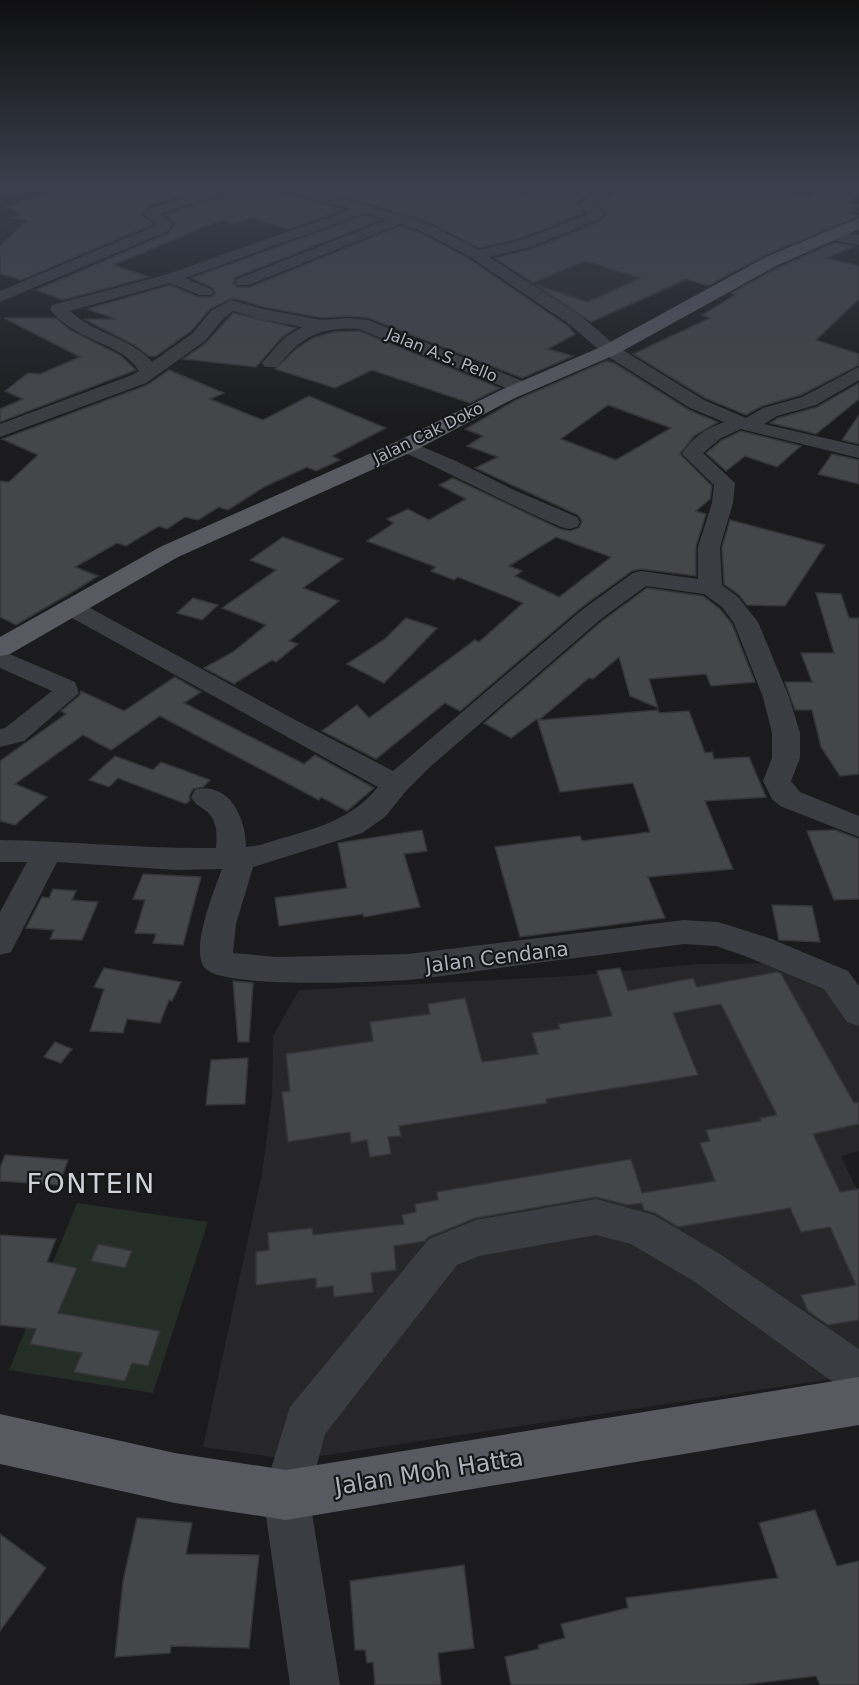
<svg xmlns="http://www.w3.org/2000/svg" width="859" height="1685" font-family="'DejaVu Sans',sans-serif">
	<rect width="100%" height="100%" fill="#1b1b1d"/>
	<g fill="#27272a">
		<polygon points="580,249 648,269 688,281 603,318 586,319 515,277"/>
		<polygon points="781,963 830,986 859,1024 859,1151 841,1156 856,1188 859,1209 859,1375 295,1460 203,1447 262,1174 272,1096 273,1036 299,990 571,976 699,964"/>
	</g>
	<polygon fill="#252d27" points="77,1203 208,1222 153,1393 9,1370"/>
	<g fill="#45464a" stroke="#353539" stroke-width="1.5" fill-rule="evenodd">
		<polygon points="72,185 193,185 192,188 194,191 146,207 142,216 153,224 21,280 0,274 0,246 28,220 12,218 22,212 6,207"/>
		<polygon points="213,185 267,185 270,190 344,209 289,229 251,218 235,224 221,220 113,265 149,277 63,300 36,290 169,233 175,223 165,215 217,198 220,193"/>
		<polygon points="305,185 385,185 410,189 411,185 492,185 526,194 546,185 570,190 582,185 596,185 578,203 584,213 521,238 479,248 430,222"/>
		<polygon points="615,185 733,185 737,194 757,185 812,198 817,190 825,191 838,185 859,185 859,196 846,203 859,206 848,213 859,216 765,255 708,286 686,279 591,322 536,285 588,302 640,278 585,261 533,283 495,258 532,249 599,222 607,214 598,204 609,196"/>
		<polygon points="366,215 380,220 236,277 233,283 237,287 250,287 400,226 418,232 466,257 568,326 575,334 548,349 573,356 522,378 369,318 347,316 322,318 264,307 232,298 210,309 191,331 156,356 149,356 134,345 84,319 116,319 87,309 170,285 198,297 211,297 215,293 213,288 191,278"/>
		<polygon points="834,243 854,246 827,258 859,266 859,299 816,340 859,354 859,365 801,395 762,406 746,415 705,398 633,354 710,318 702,315 735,295 731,293 779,267"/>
		<polygon points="233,313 296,328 282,337 256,367 183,359 206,343"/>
		<polygon points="4,318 56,318 70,330 120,355 136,370 0,422 0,409 23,399 5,391 28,373 40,374 80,357"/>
		<polygon points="359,331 500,388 470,403 372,370 335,388 275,369 296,349 313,338 333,332"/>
		<path d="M 606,361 L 614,363 L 689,410 L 718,422 L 694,436 L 680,454 L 712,486 L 710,499 L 696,511 L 706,514 L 696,546 L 696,576 L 641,569 L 632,571 L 582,607 L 460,711 L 445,703 L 376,759 L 322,731 L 357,705 L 369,718 L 475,640 L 479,642 L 523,603 L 458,577 L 454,580 L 431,571 L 436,567 L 367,541 L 394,523 L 387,519 L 408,509 L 429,520 L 466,499 L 439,485 L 453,478 L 560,529 L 570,531 L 579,528 L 582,521 L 578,515 L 475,468 L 498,457 L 467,446 L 483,436 L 465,429 L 516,400 ZM 608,405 L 671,428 L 616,460 L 561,439 ZM 556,537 L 611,557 L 559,597 L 515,576 L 522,571 L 509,566 Z"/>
		<polygon points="169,370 224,393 210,399 263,420 309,396 386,428 332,456 340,460 316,471 307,467 264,487 228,510 219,507 198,520 185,517 167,529 159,526 126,546 117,543 75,567 98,576 74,591 16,625 0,617 0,481 9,482 38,455 2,439 147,385"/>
		<polygon points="859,383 859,399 816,434 770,423 778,418 817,407"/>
		<polygon points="859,415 859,444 842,440"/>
		<polygon points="741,431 801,446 777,467 745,456 726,471 706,453 722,440"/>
		<polygon points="832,454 859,460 859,484 818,474"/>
		<polygon points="730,520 825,545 785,606 747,605 739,595 724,584 722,547"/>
		<polygon points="283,537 343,559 303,588 339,601 289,641 298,644 276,662 272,660 234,684 204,668 233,652 266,625 222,608 276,570 250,560"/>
		<polygon points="647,588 703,596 720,609 732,624 755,682 711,686 706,674 649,679 658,708 630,696 619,657 593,679 589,678 539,720 658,710 659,713 689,711 705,753 712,752 714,759 749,757 766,797 705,801 733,869 648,877 665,918 520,937 495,847 580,836 582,841 650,832 633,783 560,792 537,719 511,738 484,723 602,621"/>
		<polygon points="816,593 841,594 849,618 859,618 859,774 840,776 821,747 812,710 795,710 785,682 812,682 801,653 834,653"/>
		<polygon points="193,598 218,605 202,620 177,613"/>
		<polygon points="406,618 437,628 384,683 347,664 385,639"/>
		<polygon points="175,677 201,692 184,703 304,764 315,755 374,788 347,811 321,797 319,800 160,716 111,750 83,735 15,784 47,797 15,825 0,821 0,761 66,714 61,711 80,695 81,691 124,711"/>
		<polygon points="115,756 153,770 161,762 210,780 203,787 193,789 189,796 190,800 186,804 118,778 109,787 89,780"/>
		<polygon points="422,830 427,851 404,854 420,907 364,917 363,914 279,926 275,898 347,888 338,843"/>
		<polygon points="835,830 859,839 859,899 834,900 807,831"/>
		<polygon points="143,874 201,877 183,945 153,943 156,934 135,933 145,900 133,899"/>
		<polygon points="53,889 76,891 72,900 98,902 82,940 50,939 54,930 26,928 42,897 49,898"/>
		<polygon points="772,905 812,906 820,942 779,940"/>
		<polygon points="104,968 181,982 172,1001 169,1000 160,1023 127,1019 123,1033 90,1031 104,989 94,987"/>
		<polygon points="620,968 628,991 693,978 697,987 777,972 781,974 854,1103 859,1102 859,1124 813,1134 840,1192 859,1189 859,1320 828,1325 808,1311 801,1295 856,1285 830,1227 801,1232 790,1208 678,1227 655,1213 644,1210 642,1203 628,1205 596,1197 476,1218 428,1237 425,1241 394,1246 396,1270 371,1273 373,1292 334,1297 333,1286 316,1288 316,1278 256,1285 256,1252 269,1250 268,1233 312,1228 313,1235 404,1224 402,1215 416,1212 415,1204 438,1200 437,1192 631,1159 642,1193 715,1181 700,1143 710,1141 706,1130 761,1121 760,1118 777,1115 721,1004 673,1013 698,1075 546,1099 547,1103 399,1126 401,1136 388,1137 391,1154 370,1157 367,1140 351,1143 350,1132 288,1142 282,1092 290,1091 286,1054 373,1041 370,1022 430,1014 428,1004 465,998 482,1062 538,1054 532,1033 560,1029 558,1024 612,1016 597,971"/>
		<polygon points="233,981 253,983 249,1042 238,1042"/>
		<polygon points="55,1042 72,1049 61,1063 44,1057"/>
		<polygon points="248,1058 245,1104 206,1105 211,1060"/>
		<polygon points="5,1155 68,1160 59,1185 0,1181 0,1168"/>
		<polygon points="0,1235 56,1239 47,1262 77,1268 58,1313 160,1331 148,1366 132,1363 125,1381 74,1372 82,1353 30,1344 36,1329 0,1325"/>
		<polygon points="98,1244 132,1251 125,1268 91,1261"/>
		<polygon points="815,1510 837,1566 859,1561 859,1685 820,1685 816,1676 742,1685 511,1685 505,1657 539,1649 538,1645 565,1638 561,1624 628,1608 626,1598 778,1578 759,1523"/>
		<polygon points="137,1518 192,1523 186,1554 259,1555 249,1648 171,1646 170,1653 115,1657 123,1581"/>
		<polygon points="0,1534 46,1568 0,1631"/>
		<polygon points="464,1565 474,1648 438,1653 441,1685 375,1685 373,1662 367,1663 365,1650 355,1650 350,1581"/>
	</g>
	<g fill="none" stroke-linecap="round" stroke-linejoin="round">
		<g fill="#3c3d42" fill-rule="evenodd">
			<polygon points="196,185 211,185 210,187 218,193 216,196 160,214 173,223 168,231 0,302 0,291 157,225 144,215 147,209 199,192 194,188"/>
			<path d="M 269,185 L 295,185 L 405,216 L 429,224 L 479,250 L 522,240 L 588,214 L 580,205 L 599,185 L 613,185 L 608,194 L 595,204 L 605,214 L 598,220 L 531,247 L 489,257 L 581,316 L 616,346 L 704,400 L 746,418 L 763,408 L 802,397 L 859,367 L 859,380 L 816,405 L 777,416 L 764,424 L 859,446 L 859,458 L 741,429 L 721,438 L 703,453 L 735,483 L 733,503 L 720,547 L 722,585 L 738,597 L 758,622 L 789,697 L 800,733 L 800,758 L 791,781 L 800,792 L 859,816 L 859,837 L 780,806 L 772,799 L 763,781 L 772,758 L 772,733 L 763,697 L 734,623 L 722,607 L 704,594 L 646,586 L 601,619 L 431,766 L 406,791 L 385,817 L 362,833 L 253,867 L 236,924 L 233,953 L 277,957 L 408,954 L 684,920 L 717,922 L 728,925 L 769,938 L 848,971 L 859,986 L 859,1026 L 847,1022 L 824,989 L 745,956 L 716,946 L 684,944 C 622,952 560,960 499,968 C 469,972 438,977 408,980 C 374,982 227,989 206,969 C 188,952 215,889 222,869 L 176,870 L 57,862 L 11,952 L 0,955 L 0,912 L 27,862 L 0,862 L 0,840 C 72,841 144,849 216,848 C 217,834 218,820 205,810 C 199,806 195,804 191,797 L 195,790 C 229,781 246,818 246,847 L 260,845 C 306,830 347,825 378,787 L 63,613 L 60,608 L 63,603 L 72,601 L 81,603 L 286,715 L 393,771 L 583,609 L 633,573 L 641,571 L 698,579 L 698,547 L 712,503 L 714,485 L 682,454 C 692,437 706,429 724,422 L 690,408 L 604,354 L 569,324 L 467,255 L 419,230 L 400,224 L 249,285 L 237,285 L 235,282 L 237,279 L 386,220 L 366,213 L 185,278 L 211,289 L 213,292 L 211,295 L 199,295 L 170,283 L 70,311 C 94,334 130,337 152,362 L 193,333 L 211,311 L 231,300 L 263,309 L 322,320 L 347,318 L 368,320 L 530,384 L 532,388 L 530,392 L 516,392 L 359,329 C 319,327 302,336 277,367 L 265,367 L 262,363 L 284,338 L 302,327 L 260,319 L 233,311 L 223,319 L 205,341 L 146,383 L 0,437 L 0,424 L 132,375 L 139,371 C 122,342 73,341 50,309 L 52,305 L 165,275 L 352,209 L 271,188 Z"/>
			<polygon points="832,232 859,235 859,245 827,239 825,236"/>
			<path d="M 406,440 L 456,461 L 514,490 L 577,517 L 580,522 L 577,527 L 569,529 L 561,527 C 506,503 454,475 399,450 L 396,446 L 399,442 Z"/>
			<polygon points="0,650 75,682 79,693 24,741 0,747 0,729 5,728 52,691 0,668"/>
			<polygon points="596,1199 654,1215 720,1254 859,1349 859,1397 844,1390 692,1280 631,1244 596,1235 479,1256 457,1265 325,1434 309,1495 340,1685 290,1685 263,1495 290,1407 429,1239 476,1220"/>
		</g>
		<g fill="#585961" fill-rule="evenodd">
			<polygon points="859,218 859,229 778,265 617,354 515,398 414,451 178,557 10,654 0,656 0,637 160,547 398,441 501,390 603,346 766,257"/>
			<polygon points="859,1377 859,1425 286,1520 175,1503 0,1464 0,1414 175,1453 286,1470"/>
		</g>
	</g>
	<linearGradient id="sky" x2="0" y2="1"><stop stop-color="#0f0f10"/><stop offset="0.44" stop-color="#393f4c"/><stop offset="1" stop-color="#393f4c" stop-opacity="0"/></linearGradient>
	<rect width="859" height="421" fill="url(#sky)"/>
	<g text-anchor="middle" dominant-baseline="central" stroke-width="4.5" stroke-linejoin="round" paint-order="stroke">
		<g font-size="16" fill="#aeb1bc" stroke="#161618">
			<text transform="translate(442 355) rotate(22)">Jalan A.S. Pello</text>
			<text transform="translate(428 433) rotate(-26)">Jalan Cak Doko</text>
		</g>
		<g font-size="20" fill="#aeb1bc" stroke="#161618">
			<text transform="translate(497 957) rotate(-7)">Jalan Cendana</text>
		</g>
		<g font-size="24" fill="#aeb1bc" stroke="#161618">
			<text transform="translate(429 1472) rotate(-9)">Jalan Moh Hatta</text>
		</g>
		<g font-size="27" letter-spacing="1.5" fill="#cfd1d8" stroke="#161618">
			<text x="91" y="1183">FONTEIN</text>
		</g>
	</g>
</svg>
